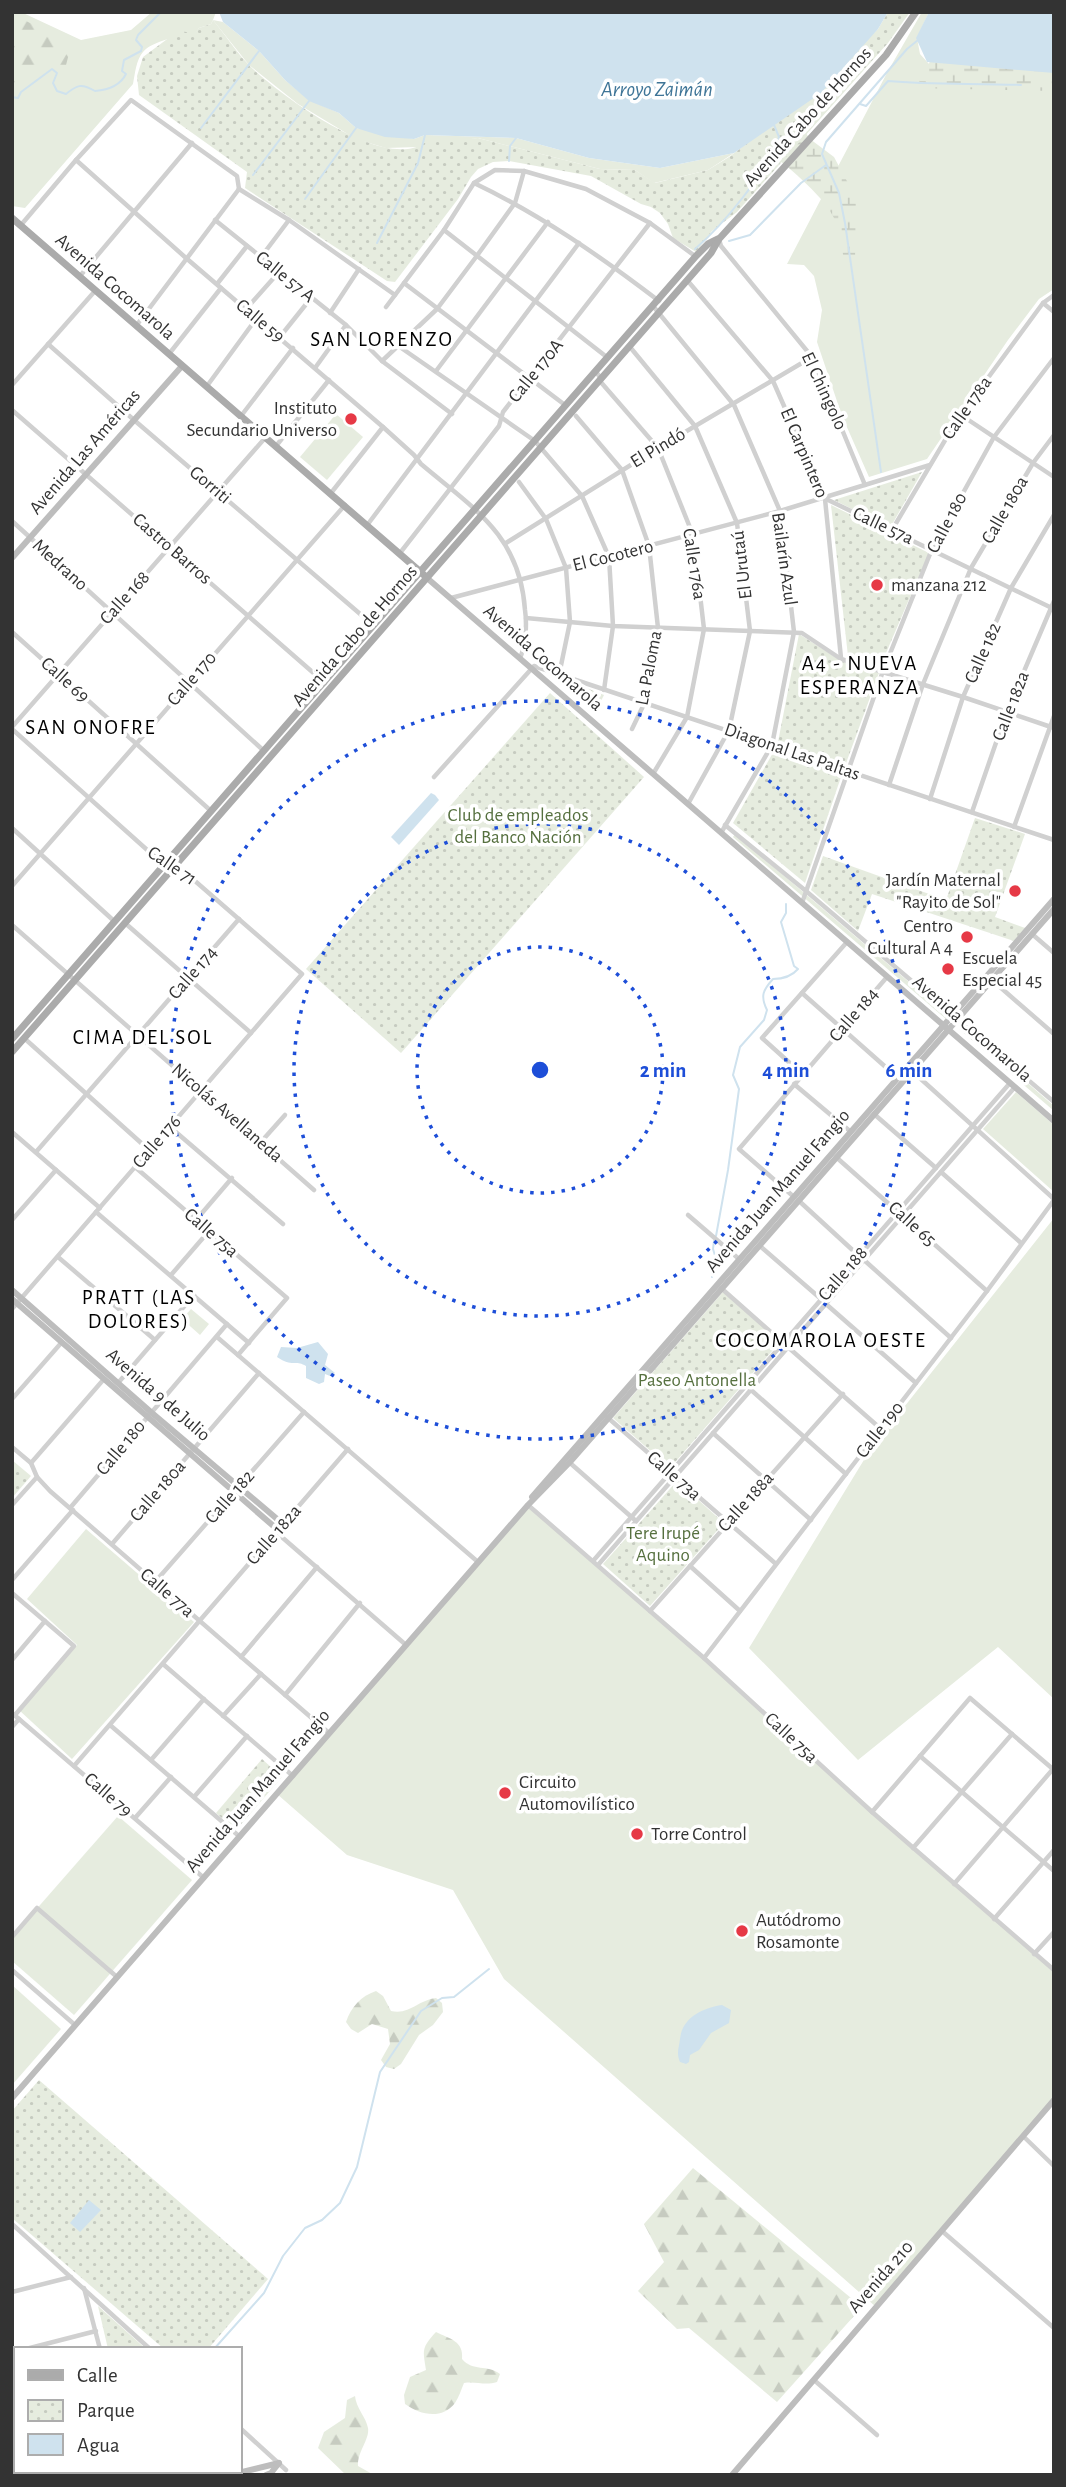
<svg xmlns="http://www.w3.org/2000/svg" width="1066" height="2487" font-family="'Alegreya Sans',sans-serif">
	<defs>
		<pattern id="forest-firs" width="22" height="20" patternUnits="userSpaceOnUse" patternTransform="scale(1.75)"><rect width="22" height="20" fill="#e6ecdf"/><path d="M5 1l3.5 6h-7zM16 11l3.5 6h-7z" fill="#c6cbc0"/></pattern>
		<pattern id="wetland-marsh" width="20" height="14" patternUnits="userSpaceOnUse" patternTransform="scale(1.75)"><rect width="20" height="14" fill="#e6ecdf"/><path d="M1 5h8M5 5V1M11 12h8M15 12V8" fill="none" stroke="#c6cbc0"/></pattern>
		<pattern id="park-dots" width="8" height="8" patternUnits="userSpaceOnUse" patternTransform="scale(1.75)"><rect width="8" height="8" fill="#e6ecdf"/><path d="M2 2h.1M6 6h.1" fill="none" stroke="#c6cbc0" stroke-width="1.8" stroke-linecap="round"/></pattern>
	</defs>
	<rect width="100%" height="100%" fill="#fff"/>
	<g fill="#e6ecdf">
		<path d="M 12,12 L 21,12 L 81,40 L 131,30 L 152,12 L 216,12 L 213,20 L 223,22 L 259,51 L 285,80 L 309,100 L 339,113 L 356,128 L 414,139 L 425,135 L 516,138 L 589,158 L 660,168 L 734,153 L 708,170 L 654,183 L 635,170 L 600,169 L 478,138 L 418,147 L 386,148 L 356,139 L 298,104 L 249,65 L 213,20 L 211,24 L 199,28 L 195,34 C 181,35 152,41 143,52 C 136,60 135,74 133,84 L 25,208 L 12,206 Z"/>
		<polygon points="922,12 929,12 917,38 920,54 938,74 1054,82 1054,289 1039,299 1008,340 927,459 869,477 842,416 817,342 822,310 814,276 804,265 787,264 888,71"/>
		<polygon points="336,414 363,437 327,480 300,457"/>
		<polygon points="735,834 949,1016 946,1019 733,837"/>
		<polygon points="962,1026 1054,1106 1054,1111 959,1029"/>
		<polygon points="1016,1092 1054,1125 1054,1192 983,1129"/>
		<polygon points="1054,1218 1054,1699 998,1647 858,1760 749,1648 870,1450"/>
		<polygon points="191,1309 209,1324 200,1335 182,1319"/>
		<polygon points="528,1505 704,1658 1054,1972 1054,2100 876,2307 504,1979 453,1890 347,1855 277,1794"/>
		<polygon points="86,1529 194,1622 72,1759 19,1710 77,1645 27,1599"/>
		<polygon points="118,1816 192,1880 74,2015 12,1961 12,1937"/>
		<polygon points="12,1985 61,2029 12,2085"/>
	</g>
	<g fill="url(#forest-firs)">
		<polygon points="12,14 52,34 73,38 65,69 44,64 15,92 12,91"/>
		<path d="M 376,1991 L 383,1996 L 391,2011 C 410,2015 418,2000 436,1998 L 442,2003 L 443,2012 L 433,2025 L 419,2035 L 401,2064 L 394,2069 L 386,2067 L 381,2060 L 390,2044 L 388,2029 L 372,2024 L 358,2033 L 351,2029 L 346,2022 C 351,2007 361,1996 376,1991 Z"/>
		<polygon points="693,2168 862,2307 777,2402 689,2328 677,2329 638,2291 664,2262 644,2224"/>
		<path d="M 436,2332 C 450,2339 464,2341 462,2359 C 473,2372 487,2364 500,2374 L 497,2382 C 485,2386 476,2381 464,2383 C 461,2390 459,2397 455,2403 C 442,2420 420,2415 405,2404 L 404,2395 L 410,2377 L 426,2370 C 423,2350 421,2348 436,2332 Z"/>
		<path d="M 355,2396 C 356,2408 366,2417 368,2428 C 370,2439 357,2452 358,2466 L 374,2475 L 346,2475 L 318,2448 L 324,2432 L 345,2418 L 347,2400 Z"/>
	</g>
	<g fill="url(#wetland-marsh)">
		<polygon points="955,14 1054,32 1054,91 916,88"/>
		<path d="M 798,122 L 810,139 L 834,157 L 856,198 L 855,264 L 845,265 C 842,251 841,236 836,222 C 826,198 791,169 771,154 Z"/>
	</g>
	<g fill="url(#park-dots)">
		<path d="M 888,12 L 910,12 L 888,43 L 737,212 L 712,231 L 696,252 L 673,238 L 668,224 L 660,213 L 651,207 L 641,204 L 591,176 L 509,161 L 493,162 L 478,169 L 471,177 L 458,199 L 395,282 L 387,281 L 245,188 L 247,172 L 139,95 L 137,76 L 143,57 L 178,31 L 195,33 L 199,28 L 211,24 L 213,20 C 225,34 236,52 250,66 C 278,94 384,172 424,143 L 478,138 L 600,169 L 635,170 L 655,183 L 708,170 L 729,157 L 768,127 L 878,29 Z"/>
		<polygon points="922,472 890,528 834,500"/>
		<polygon points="831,505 929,553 880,667 848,656"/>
		<polygon points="799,634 843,662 879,673 845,766 778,742"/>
		<polygon points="558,677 604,695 596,711 556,679"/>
		<polygon points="550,693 644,777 401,1053 306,969"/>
		<polygon points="774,751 842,774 805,883 733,823"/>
		<polygon points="975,818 1025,834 995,917 1025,928 1014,941 872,894 858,931 811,890 823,856 946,900"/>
		<polygon points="723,1292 780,1342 670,1468 613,1418"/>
		<polygon points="12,1460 31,1476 12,1498"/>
		<polygon points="677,1481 724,1523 650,1606 603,1564"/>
		<polygon points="262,1759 282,1777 236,1830 216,1813"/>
		<polygon points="39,2080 268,2279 208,2349 164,2349 12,2218 12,2111"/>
		<polygon points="98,2306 146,2349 108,2349"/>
	</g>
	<g fill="#cfe2ee">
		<polygon points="219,12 888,12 878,29 821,93 734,153 660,168 589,158 516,138 425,135 414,139 385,137 356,128 339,113 309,101 285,80 259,51 223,22"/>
		<polygon points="929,12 1054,12 1054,73 927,62 916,38"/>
		<polygon points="431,793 435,795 439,800 399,845 391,837"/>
		<path d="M 318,1342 L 328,1354 L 325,1365 L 335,1373 L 330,1376 L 325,1374 L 324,1382 L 319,1384 L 306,1378 L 306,1366 C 294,1359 293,1368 277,1357 L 281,1347 L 297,1348 Z"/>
		<path d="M 722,2005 L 731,2010 L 729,2023 L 711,2033 L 699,2050 L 690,2055 L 689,2062 L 686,2064 L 680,2062 C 676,2053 679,2048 680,2039 C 682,2018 702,2008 722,2005 Z"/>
		<polygon points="89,2200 101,2210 80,2232 70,2223"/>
	</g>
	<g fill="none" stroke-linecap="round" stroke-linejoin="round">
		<g stroke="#cfe2ee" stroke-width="2">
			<path d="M 12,97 L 18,98 L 21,92 L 52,69 L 57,73 L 53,83 L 57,91 L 66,94 C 77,85 81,83 95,91 C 107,90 120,86 126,74 L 122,71 L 124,60 L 141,51 L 142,47 L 136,40 L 138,35 L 161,12"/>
			<path d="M 860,104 L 866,106 L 888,81 C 932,85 977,83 1021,85"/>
			<polyline points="201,128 259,51"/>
			<polyline points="509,161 510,146 516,138"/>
			<polyline points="253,175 309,101"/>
			<polyline points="305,199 356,128"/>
			<polyline points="729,241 750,235 801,183 826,165"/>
			<polyline points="377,243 418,163 425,135"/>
			<path d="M 695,249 C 723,225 768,171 779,137 L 774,125"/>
			<polyline points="881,472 845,223 839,193 822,154 826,142 907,49 918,40"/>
			<path d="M 716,1236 L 728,1170 L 739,1089 L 733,1075 L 740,1047 L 764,1020 L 767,1010 C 760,996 763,990 773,979 C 782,979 792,976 798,969 L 794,966 L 781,922 L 786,913 L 786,904"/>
			<polyline points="712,1277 717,1262 713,1249 714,1241"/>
			<polyline points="214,2349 264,2293 283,2256 305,2228 322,2220 340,2203 357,2167 380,2072 421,2011 442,1998 454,1997 489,1969"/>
		</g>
		<g stroke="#d0d0d0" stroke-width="4.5">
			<path d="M 76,160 L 186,258 L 383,427 L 414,455 L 421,464 C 473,508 520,535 525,610 C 527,624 526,645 520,658"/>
			<path d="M 474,183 C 541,215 600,256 659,301"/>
			<polyline points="239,189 289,220 395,295"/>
			<polyline points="215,220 346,325 382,361 452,414"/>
			<polyline points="21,225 76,160 131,100 237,176 239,189"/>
			<polyline points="444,230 608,358"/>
			<polyline points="719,239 721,246 812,357 865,485"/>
			<polyline points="261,257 289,220"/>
			<polyline points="80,276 192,143"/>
			<polyline points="687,280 773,381 825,499 841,658"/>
			<polyline points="404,283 565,405"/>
			<polyline points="217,284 247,246"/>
			<polyline points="1043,303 1054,312"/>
			<polyline points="653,306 734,405 780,511 794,632 772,745 721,833"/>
			<polyline points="386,307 444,230 474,183 495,170 524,171 586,189 650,223 695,256"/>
			<polyline points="246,309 279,272"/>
			<polyline points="330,313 359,269"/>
			<polyline points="136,326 239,189"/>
			<polyline points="279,338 311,298"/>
			<polyline points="48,344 134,420 373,625"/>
			<polyline points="397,345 535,441 582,496 609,557 613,626 604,690"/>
			<polyline points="630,347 695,426 737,523 750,631 729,730 688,804"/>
			<polyline points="169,354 221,288"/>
			<polyline points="382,361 437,309 476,257 515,203 524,171"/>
			<polyline points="315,368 346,325"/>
			<polyline points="436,371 548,222"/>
			<polyline points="596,372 600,377 599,380 658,448 693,535 704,629 687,717 653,774"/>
			<polyline points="12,385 95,291"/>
			<polyline points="207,386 256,319"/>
			<polyline points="12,410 325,683"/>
			<polyline points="961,415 1054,477"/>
			<polyline points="241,416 293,348"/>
			<polyline points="576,416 622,470 649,546 658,628 644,704 632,729"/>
			<polyline points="276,446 329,380"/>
			<polyline points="519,482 546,519 566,568 570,622 559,675"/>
			<polyline points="331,493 383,427"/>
			<polyline points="826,499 1054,609"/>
			<polyline points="12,521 264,751"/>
			<polyline points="368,524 579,243"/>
			<polyline points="892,530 957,420 1043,303 1054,295"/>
			<polyline points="506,543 658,448 812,357"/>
			<polyline points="400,553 499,426 503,412 650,223"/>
			<polyline points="451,598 780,511 930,465"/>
			<polyline points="526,618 613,626 802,633 841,659 963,697 1054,728"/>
			<polyline points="12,632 211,811"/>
			<polyline points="12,727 265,438"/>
			<polyline points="12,729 164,865 172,861 302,974 12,1309"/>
			<polyline points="434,777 534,666 1054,840"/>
			<polyline points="889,785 923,684 971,568 1033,463 1054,435"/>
			<polyline points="930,799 963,697 1011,588 1054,515"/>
			<polyline points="972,812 1007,711 1054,601"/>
			<polyline points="725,825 806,891 1054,1102"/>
			<polyline points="1014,827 1054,716"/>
			<polyline points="12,828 114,921"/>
			<polyline points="12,886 345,505"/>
			<polyline points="802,903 883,671 932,549 994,437 1054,358"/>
			<polyline points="125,923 251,1033"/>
			<polyline points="12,925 314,1190"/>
			<polyline points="1032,934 1054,953"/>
			<polyline points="992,980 1054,1034"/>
			<polyline points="802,993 898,1078"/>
			<polyline points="24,1038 149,1150"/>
			<polyline points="912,1071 1054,1199"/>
			<polyline points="802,1074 762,1038 847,942"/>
			<polyline points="794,1084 851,1132"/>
			<polyline points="874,1114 936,1168"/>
			<polyline points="170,1127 283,1224"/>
			<polyline points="12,1132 100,1208"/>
			<polyline points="260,1143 285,1115"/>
			<polyline points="36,1152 239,919"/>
			<polyline points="836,1157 987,1291"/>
			<polyline points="135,1167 287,1298 238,1355"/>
			<polyline points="941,1172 1021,1243"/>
			<polyline points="794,1197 739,1149 887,977"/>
			<polyline points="798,1200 859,1256"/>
			<polyline points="96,1212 249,1343"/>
			<polyline points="688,1215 739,1259"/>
			<polyline points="12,1220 56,1170"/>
			<polyline points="196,1220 232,1178"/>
			<polyline points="760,1246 821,1299"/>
			<polyline points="58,1257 155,1340"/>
			<polyline points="864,1260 951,1338"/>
			<polyline points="171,1275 209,1231"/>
			<polyline points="721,1288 881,1429"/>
			<polyline points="826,1304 916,1383"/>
			<polyline points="217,1337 478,1562"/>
			<polyline points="118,1383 194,1295"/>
			<polyline points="750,1389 846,1474"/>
			<polyline points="12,1399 62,1342"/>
			<polyline points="607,1417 776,1564"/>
			<polyline points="713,1433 811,1520"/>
			<polyline points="12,1447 31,1463 37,1477 50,1491 329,1733"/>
			<polyline points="569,1462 636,1521"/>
			<polyline points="31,1463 104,1379"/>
			<polyline points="12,1505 37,1477"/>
			<polyline points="528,1505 704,1658 872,1812 1054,1970"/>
			<polyline points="70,1508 227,1324"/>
			<polyline points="276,1532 406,1645"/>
			<polyline points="112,1544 259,1373"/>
			<polyline points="593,1561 1010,1083"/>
			<polyline points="598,1565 1015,1087"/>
			<polyline points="690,1566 740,1611"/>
			<polyline points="12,1580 73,1510"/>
			<polyline points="155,1582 304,1412"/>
			<polyline points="12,1593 74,1646 15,1715"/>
			<polyline points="650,1611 843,1394"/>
			<polyline points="241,1657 317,1567"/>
			<polyline points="704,1658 987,1291 1054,1200"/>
			<polyline points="12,1660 45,1621"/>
			<polyline points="163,1664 293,1776"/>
			<polyline points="285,1695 360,1603"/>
			<polyline points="12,1713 204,1878"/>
			<polyline points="223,1716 261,1674"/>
			<polyline points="110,1725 240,1837"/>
			<polyline points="12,1727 19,1719"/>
			<polyline points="920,1756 1054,1871"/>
			<polyline points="151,1760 204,1699"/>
			<polyline points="74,1766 348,1449"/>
			<polyline points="194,1797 247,1736"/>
			<polyline points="872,1812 970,1698 1054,1770"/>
			<polyline points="135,1818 171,1777"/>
			<polyline points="913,1848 1012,1734"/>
			<polyline points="954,1884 1053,1769"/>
			<polyline points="994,1919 1054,1850"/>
			<polyline points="12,1937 37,1908 117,1977"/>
			<polyline points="1034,1954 1054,1932"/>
			<polyline points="12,1970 75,2025"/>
			<polyline points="1023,2136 1054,2166"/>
			<polyline points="12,2224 150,2349"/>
			<polyline points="942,2231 1054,2328"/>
			<polyline points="84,2288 100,2349"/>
			<polyline points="12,2292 71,2277"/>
			<polyline points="26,2349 96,2331"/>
			<polyline points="12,2352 16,2351"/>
			<polyline points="814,2380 877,2435"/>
			<polyline points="12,2411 16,2411"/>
			<polyline points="240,2428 286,2470"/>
			<polyline points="12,2470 16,2469"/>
			<polyline points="129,2471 130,2475"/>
		</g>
		<g stroke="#bdbdbd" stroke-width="6">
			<polyline points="12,558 182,366"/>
			<polyline points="427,578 1054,1121"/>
			<polyline points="12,1290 152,1413 283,1524"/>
			<polyline points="12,1299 278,1530"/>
			<polyline points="532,1497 1054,899"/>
			<polyline points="12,2098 528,1505 570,1462 1054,909"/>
			<polyline points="230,2475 279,2463"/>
			<polyline points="266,2475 271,2473 279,2463"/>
			<polyline points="732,2475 1054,2100"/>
		</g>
		<g stroke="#ababab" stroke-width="7">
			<polyline points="12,218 424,575"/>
			<polyline points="12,1039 696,256 708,244 718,239"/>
			<polyline points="12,1052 711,253 719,239 886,55 916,12"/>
		</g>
	</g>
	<g fill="none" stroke="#1d4ed8" stroke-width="3.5" stroke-dasharray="3.5 7">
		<circle cx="540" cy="1070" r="123"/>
		<circle cx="540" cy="1070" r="246"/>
		<circle cx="540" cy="1070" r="369"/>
	</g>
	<g fill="#e63946" stroke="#fff" stroke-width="2.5">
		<circle cx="351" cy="419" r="7"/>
		<circle cx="877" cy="585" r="7"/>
		<circle cx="1015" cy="891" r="7"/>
		<circle cx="967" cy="937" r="7"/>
		<circle cx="948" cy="969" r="7"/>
		<circle cx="505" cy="1793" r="7"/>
		<circle cx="637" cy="1834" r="7"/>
		<circle cx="742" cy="1931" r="7"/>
	</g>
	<g text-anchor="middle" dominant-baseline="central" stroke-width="7" stroke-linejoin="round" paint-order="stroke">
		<g font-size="19" fill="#333" stroke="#fff">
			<text transform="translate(808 117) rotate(-48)">Avenida Cabo de Hornos</text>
			<text transform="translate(285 277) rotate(39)">Calle 57 A</text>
			<text transform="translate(115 287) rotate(41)">Avenida Cocomarola</text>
			<text transform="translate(260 321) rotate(40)">Calle 59</text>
			<text transform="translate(536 371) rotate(-51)">Calle 170A</text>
			<text transform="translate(824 391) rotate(65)">El Chingolo</text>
			<text transform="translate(967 408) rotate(-55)">Calle 178a</text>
			<text transform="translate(658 448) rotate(-31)">El Pindó</text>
			<text transform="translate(85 452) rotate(-49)">Avenida Las Américas</text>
			<text transform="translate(804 453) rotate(67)">El Carpintero</text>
			<text transform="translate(210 485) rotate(40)">Gorriti</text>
			<text transform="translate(1005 510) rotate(-60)">Calle 180a</text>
			<text transform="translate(947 523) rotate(-62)">Calle 180</text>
			<text transform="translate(883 526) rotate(25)">Calle 57a</text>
			<text transform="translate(172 549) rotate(41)">Castro Barros</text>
			<text transform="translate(613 556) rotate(-14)">El Cocotero</text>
			<text transform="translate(784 559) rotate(82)">Bailarín Azul</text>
			<text transform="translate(694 564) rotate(81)">Calle 176a</text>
			<text transform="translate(60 565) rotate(42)">Medrano</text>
			<text transform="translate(742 565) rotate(-97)">El Urutaú</text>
			<text transform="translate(125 598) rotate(-48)">Calle 168</text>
			<text transform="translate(355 636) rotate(-49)">Avenida Cabo de Hornos</text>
			<text transform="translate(983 653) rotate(-66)">Calle 182</text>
			<text transform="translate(543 658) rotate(41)">Avenida Cocomarola</text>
			<text transform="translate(649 668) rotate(-79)">La Paloma</text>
			<text transform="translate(192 679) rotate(-49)">Calle 170</text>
			<text transform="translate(65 680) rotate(42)">Calle 69</text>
			<text transform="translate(1011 706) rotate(-69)">Calle 182a</text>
			<text transform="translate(792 752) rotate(19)">Diagonal Las Paltas</text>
			<text transform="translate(172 866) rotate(34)">Calle 71</text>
			<text transform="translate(193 973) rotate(-49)">Calle 174</text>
			<text transform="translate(854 1015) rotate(-49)">Calle 184</text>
			<text transform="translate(972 1029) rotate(41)">Avenida Cocomarola</text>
			<text transform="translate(227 1113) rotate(41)">Nicolás Avellaneda</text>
			<text transform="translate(157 1142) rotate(-49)">Calle 176</text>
			<text transform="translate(778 1191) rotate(-49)">Avenida Juan Manuel Fangio</text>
			<text transform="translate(912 1224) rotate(42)">Calle 65</text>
			<text transform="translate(211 1233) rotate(41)">Calle 75a</text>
			<text transform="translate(843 1274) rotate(-49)">Calle 188</text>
			<text transform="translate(158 1395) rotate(41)">Avenida 9 de Julio</text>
			<text transform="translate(880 1430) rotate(-52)">Calle 190</text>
			<text transform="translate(121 1448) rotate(-50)">Calle 180</text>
			<text transform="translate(674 1476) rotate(41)">Calle 73a</text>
			<text transform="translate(158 1491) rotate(-49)">Calle 180a</text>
			<text transform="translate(230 1497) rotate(-49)">Calle 182</text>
			<text transform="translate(746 1502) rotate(-48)">Calle 188a</text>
			<text transform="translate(274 1535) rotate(-49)">Calle 182a</text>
			<text transform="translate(167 1593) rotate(41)">Calle 77a</text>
			<text transform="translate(791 1738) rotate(43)">Calle 75a</text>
			<text transform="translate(258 1791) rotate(-49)">Avenida Juan Manuel Fangio</text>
			<text transform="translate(108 1795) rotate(41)">Calle 79</text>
			<text transform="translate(881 2277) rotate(-49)">Avenida 210</text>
		</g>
		<g font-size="19" fill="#333" stroke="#fff" text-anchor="start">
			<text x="337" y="408" text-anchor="end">Instituto<tspan x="337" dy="22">Secundario Universo</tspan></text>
			<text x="891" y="585">manzana 212</text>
			<text x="1001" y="880" text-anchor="end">Jardín Maternal<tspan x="1001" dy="22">"Rayito de Sol"</tspan></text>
			<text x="953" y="926" text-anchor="end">Centro<tspan x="953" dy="22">Cultural A 4</tspan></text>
			<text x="962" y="958">Escuela<tspan x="962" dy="22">Especial 45</tspan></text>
			<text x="519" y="1782">Circuito<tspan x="519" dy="22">Automovilístico</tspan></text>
			<text x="651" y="1834">Torre Control</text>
			<text x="756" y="1920">Autódromo<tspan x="756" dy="22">Rosamonte</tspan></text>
		</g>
		<g font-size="19" fill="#56703f" stroke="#fff">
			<text x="518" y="815">Club de empleados<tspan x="518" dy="22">del Banco Nación</tspan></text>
			<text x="697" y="1380">Paseo Antonella</text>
			<text x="663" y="1533">Tere Irupé<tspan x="663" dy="22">Aquino</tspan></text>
		</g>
		<g font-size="21" font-style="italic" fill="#3f7597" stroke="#fff">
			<text x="657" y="89">Arroyo Zaimán</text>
		</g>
		<g font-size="21" letter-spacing="2" fill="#000" stroke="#fff">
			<text x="382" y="339">SAN LORENZO</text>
			<text x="860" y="663">A4 - NUEVA<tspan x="860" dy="24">ESPERANZA</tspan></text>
			<text x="91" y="727">SAN ONOFRE</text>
			<text x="143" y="1037">CIMA DEL SOL</text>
			<text x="139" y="1297">PRATT (LAS<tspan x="139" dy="24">DOLORES)</tspan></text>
			<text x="821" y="1340">COCOMAROLA OESTE</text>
		</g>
	</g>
	<circle cx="540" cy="1070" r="10" fill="#1d4ed8" stroke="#fff" stroke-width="3.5"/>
	<g font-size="21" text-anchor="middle" font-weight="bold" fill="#1d4ed8" stroke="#fff" stroke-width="7" stroke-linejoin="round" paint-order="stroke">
		<text x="663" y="1077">2 min</text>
		<text x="786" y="1077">4 min</text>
		<text x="909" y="1077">6 min</text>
	</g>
	<rect width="1066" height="2487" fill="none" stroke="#333333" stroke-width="28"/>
	<rect x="14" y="2347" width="228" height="126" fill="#ffffff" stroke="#adadad" stroke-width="2"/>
	<rect x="28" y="2370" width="35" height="10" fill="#ababab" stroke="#adadad" stroke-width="2"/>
	<text x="77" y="2382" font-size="21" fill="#333333">Calle</text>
	<rect x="28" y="2400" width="35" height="21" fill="url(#park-dots)" stroke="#adadad" stroke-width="2"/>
	<text x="77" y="2417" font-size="21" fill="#333333">Parque</text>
	<rect x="28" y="2434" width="35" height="21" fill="#cfe2ee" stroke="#adadad" stroke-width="2"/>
	<text x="77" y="2452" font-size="21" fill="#333333">Agua</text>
</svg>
